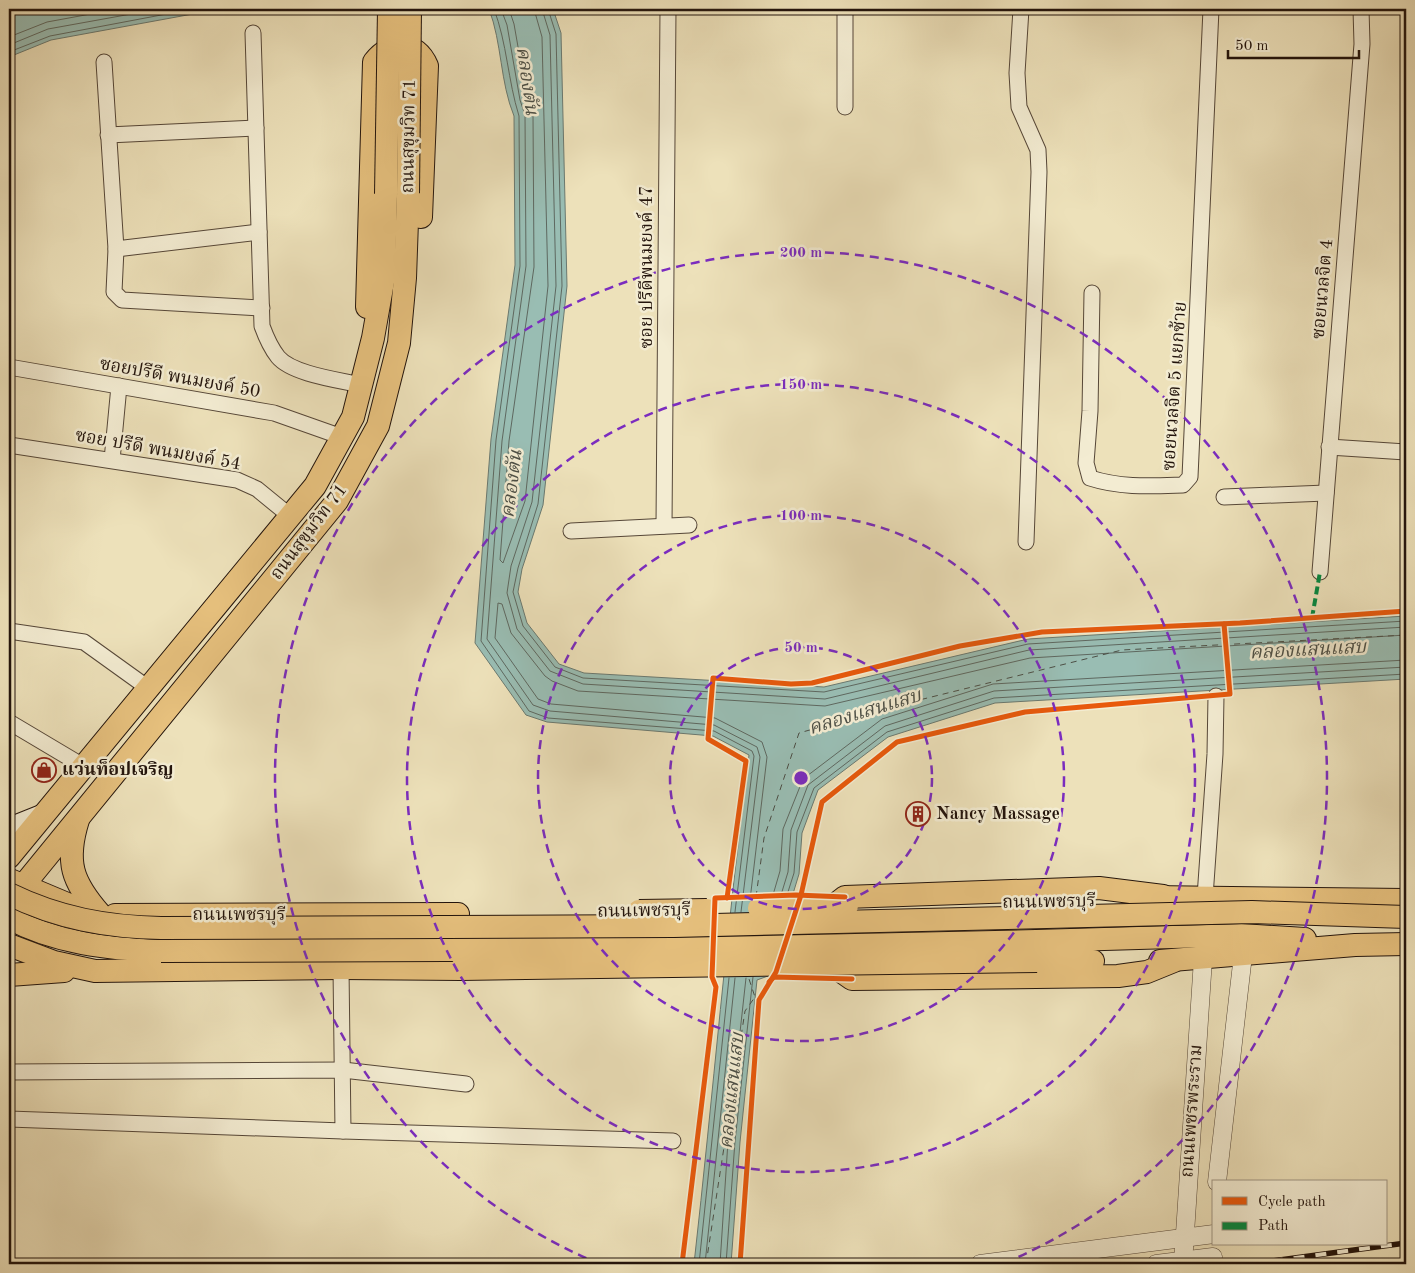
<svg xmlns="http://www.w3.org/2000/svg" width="1415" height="1273" font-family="'Old Standard TT','Noto Serif Thai',serif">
	<rect width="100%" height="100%" fill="#ede1ba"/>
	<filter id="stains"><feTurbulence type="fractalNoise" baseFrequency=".004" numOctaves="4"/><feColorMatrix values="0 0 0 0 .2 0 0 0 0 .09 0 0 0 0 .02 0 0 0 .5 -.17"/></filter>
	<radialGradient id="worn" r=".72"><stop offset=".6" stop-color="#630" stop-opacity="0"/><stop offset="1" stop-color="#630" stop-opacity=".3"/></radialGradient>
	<g fill="#99bdb3" stroke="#6a7970">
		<polygon points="9,9 220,9 51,40 9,57"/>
		<path d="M 489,9 L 553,9 L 561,33 L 567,286 L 543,505 L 522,569 L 518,592 L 527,623 L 559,664 L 584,673 L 824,687 L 1028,639 L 1406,616 L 1406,679 L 995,703 L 888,737 L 818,790 L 802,833 L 799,874 L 768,976 L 757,980 L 740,1142 L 731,1264 L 694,1264 C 713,1095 727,924 749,755 L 713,736 L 547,722 L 526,715 L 475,643 L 491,439 L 515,265 L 514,116 C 500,82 502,43 489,9 Z"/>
	</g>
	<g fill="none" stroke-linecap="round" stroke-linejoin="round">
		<g stroke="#5e6860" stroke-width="1">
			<path d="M 494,9 C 507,43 508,81 519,116 L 520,266 L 496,440 L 481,641 L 529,711 L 548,718 L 714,731 L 752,751 L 754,756 L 735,912"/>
			<polyline points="501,9 507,25 520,100 525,115 526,266 502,441 487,639 533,705 550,711 714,725 757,747 760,757 741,912"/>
			<polyline points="509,9 514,24 527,98 533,115 534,267 509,441 500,560 503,563 525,501 548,286 542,37 534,9"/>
			<polyline points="542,9 550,35 556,286 532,502 511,566 507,593 517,629 550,671 583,684 825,699 1029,650 1406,627"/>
			<polyline points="548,9 556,34 562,286 538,504 518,568 513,592 523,626 555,667 583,678 824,692 1028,644 1406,621"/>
			<polyline points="9,37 47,22 118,9"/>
			<polyline points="9,45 48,29 159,9"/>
			<polyline points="9,52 50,36 193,9"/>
			<polyline points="773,895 780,871 783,829 803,779 882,719 993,684 1406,660"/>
			<polyline points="781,895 788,872 791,830 808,785 885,726 994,691 1406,667"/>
			<polyline points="787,895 794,873 797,832 814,788 887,732 994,698 1406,674"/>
			<polyline points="750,900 767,757 762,742 715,718 551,704 538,699 495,638 498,603 502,604 511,633 545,676 552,681 578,691 825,706 1030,658 1406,635"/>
			<polyline points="699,1264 729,978"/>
			<polyline points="705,1264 735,978"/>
			<polyline points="720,1264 728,1141 746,978"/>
			<polyline points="726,1264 735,1141 753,977"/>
		</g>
		<g stroke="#4c4f46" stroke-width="1" stroke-dasharray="6 5" stroke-linecap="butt">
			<polyline points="756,897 764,838 799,733 899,705 1122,650 1406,635"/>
			<polyline points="706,1264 745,1011 755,997 748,976"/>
		</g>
		<defs>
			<g id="minor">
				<polyline points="1021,9 1017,73 1019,107 1038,150 1039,172 1026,542"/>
				<path d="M 253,33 L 262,326 C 266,337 270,347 278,357 C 292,374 339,380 361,385"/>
				<polyline points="104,62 116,249 259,232"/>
				<polyline points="845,107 845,9"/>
				<polyline points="108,135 256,128"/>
				<polyline points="116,249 114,292 122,300 262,308"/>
				<path d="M 1092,293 L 1090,411 L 1086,463 L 1090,478 C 1121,488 1151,486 1183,485 L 1190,477 L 1211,9"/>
				<polyline points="9,367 274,413 342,437"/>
				<polyline points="9,445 237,480 257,489 290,516"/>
				<polyline points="1329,447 1406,452"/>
				<polyline points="112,460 119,386"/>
				<polyline points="1224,497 1326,493"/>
				<polyline points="664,526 668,9"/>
				<polyline points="571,531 689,525"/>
				<polyline points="1320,572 1362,44 1361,9"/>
				<polyline points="9,631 84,642 148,688"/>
				<polyline points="9,722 83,766"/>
				<polyline points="1205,897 1215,754 1216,696"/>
				<polyline points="9,1072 343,1070 466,1084"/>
				<polyline points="9,1119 343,1131 341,968"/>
				<polyline points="343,1131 673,1141"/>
			</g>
			<g id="tertiary">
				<polyline points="1217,1182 1243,955"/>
				<polyline points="980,1264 1214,1234"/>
				<polyline points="1156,1264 1213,1257"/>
				<polyline points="1183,1264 1203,959"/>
			</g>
			<polyline id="secondary" points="9,828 44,814"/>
			<g id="primary">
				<path d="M 367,307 L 374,62 C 391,41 416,40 427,66 L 421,217"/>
				<path d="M 78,820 C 65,862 72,882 100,914"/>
				<polyline points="9,857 315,486 353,417 373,338 384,276 386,194"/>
				<polyline points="10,880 79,909"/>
				<polyline points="1150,897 1406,900"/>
				<polyline points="9,903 337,501 378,426 399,343 405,278 408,193"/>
				<polyline points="827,911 845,897 1099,888 1163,896"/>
				<polyline points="115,915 458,914"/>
				<path d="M 9,918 C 55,943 109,949 161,951"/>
				<polyline points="359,931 389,939 518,938"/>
				<polyline points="1036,941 1241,935 1305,939"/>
				<polyline points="9,945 54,962 95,971 341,968 461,969"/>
				<polyline points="825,955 829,963 852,979 1118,976 1147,972 1174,961"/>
				<polyline points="1037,961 1093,961"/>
				<polyline points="1160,961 1355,945 1406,944"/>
				<polyline points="9,975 64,971"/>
			</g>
		</defs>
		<use href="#minor" stroke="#564738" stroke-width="17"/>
		<use href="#tertiary" stroke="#564738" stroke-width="19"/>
		<use href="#secondary" stroke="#23140c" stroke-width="22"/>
		<use href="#primary" stroke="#23140c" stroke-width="24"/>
		<use href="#minor" stroke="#f3ecd2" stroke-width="15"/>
		<use href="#tertiary" stroke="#f3ecd2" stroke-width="18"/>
		<use href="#secondary" stroke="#f3ecd2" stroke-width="20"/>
		<use href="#primary" stroke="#e6c07d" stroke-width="22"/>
		<defs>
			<polyline id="rail" points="1250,1264 1406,1243"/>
		</defs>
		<use href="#rail" stroke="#23140c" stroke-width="5.5"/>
		<use href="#rail" stroke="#f3ecd2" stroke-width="4" stroke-dasharray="11" stroke-linecap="butt"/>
		<defs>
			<g id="primary-bridge">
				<polyline points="408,193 410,9"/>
				<polyline points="386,194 389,9"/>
				<path d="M 9,894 C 58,918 107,927 161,928 L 674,926 L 1252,912 L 1406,917"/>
				<polyline points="759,908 847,906"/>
				<polyline points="639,911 707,910"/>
				<polyline points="161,951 675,949 1036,941"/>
				<polyline points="461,969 1037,961"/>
			</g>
		</defs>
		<use href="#primary-bridge" stroke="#23140c" stroke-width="24" stroke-linecap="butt"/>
		<use href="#primary-bridge" stroke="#e6c07d" stroke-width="22"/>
		<polyline stroke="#00873e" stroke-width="4" stroke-dasharray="8 4" stroke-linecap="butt" points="1312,618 1320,572"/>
		<defs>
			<g id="cycleway">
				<polyline points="727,898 746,761 708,739 713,678 791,684 812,683 960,646 1042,632 1240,623 1406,611"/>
				<polyline points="769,982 774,977 852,979"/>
				<polyline points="682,1264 716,987 712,977 715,898 796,895 845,897"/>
				<polyline points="740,1264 759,1000 776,972 801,895 822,802 897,742 1025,712 1230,694 1224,624"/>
			</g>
		</defs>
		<use href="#cycleway" stroke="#f3ecd2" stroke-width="8"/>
		<use href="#cycleway" stroke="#e8590c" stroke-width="5"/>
	</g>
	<g fill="none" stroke="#7b2cbf" stroke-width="2.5" stroke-dasharray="9 6">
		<circle cx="801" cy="778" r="131"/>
		<circle cx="801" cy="778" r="263"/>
		<circle cx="801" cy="778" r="394"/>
		<path d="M600 1264A526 526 0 1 1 1002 1264"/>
	</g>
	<defs>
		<symbol id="shop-ring" viewBox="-11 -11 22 22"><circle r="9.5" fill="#f3ecd2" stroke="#8f2418" stroke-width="1.5"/><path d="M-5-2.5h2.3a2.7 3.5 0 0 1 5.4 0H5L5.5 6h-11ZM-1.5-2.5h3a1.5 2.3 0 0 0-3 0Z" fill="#8f2418"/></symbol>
		<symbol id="building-ring" viewBox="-11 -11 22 22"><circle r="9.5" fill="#f3ecd2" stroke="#8f2418" stroke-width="1.5"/><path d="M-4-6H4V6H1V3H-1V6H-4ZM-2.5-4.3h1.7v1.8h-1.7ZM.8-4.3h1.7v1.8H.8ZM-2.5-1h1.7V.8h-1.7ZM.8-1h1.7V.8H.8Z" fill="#8f2418"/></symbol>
	</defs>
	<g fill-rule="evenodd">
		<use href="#shop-ring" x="30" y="756" width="28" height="28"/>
		<use href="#building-ring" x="904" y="800" width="28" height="28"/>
	</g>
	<g text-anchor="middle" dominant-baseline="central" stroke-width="5" stroke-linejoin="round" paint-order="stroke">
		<g font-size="18" fill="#23140c" stroke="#f3ecd2">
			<text transform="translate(409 136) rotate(-89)">ถนนสุขุมวิท 71</text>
			<text transform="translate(647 267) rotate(-90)">ซอย ปรีดีพนมยงค์ 47</text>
			<text transform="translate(1323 289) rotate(-85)">ซอยนวลจิต 4</text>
			<text transform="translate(180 378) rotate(10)">ซอยปรีดี พนมยงค์ 50</text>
			<text transform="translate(1175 386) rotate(-86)">ซอยนวลจิต 5 แยกซ้าย</text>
			<text transform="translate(158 450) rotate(10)">ซอย ปรีดี พนมยงค์ 54</text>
			<text transform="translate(309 532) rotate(-53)">ถนนสุขุมวิท 71</text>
			<text transform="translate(1049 902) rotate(-1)">ถนนเพชรบุรี</text>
			<text transform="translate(644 911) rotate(-1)">ถนนเพชรบุรี</text>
			<text x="239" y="915">ถนนเพชรบุรี</text>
			<text transform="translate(1192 1111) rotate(-86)">ถนนเพชรพระราม</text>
		</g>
		<g font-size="18" font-weight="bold" fill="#23140c" stroke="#f3ecd2" text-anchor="start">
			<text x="62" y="770">แว่นท็อปเจริญ</text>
			<text x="936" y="814">Nancy Massage</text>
		</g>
		<g font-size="19" font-style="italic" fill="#4c4f46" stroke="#f3ecd2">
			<text transform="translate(526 81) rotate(82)">คลองตัน</text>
			<text transform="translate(513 484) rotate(-83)">คลองตัน</text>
			<text transform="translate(1308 651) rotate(-3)">คลองแสนแสบ</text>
			<text transform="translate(865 713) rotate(-17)">คลองแสนแสบ</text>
			<text transform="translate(733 1091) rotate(-84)">คลองแสนแสบ</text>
		</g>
	</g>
	<circle cx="801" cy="778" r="8" fill="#7b2cbf" stroke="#f3ecd2" stroke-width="2.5"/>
	<g font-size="15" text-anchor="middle" font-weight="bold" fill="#7b2cbf" stroke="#f3ecd2" stroke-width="5" stroke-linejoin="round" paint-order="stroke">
		<text x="801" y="257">200 m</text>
		<text x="801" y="389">150 m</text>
		<text x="801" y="520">100 m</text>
		<text x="801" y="652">50 m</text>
	</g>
	<rect width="1415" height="1273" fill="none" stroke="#ede1ba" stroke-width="30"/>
	<rect x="10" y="10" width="1395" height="1253" fill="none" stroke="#23140c" stroke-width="2.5"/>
	<rect x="15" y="15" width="1385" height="1243" fill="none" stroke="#23140c"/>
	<rect x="1212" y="1180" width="175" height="65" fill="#f3ecd2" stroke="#a09683"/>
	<rect x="1222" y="1197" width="25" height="8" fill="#e8590c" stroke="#a09683"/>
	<text x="1258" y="1206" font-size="15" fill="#23140c">Cycle path</text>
	<rect x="1222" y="1222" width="25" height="8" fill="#00873e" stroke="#a09683"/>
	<text x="1258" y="1230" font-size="15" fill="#23140c">Path</text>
	<path d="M1228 50v8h131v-8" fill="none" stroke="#23140c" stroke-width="2.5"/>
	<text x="1235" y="50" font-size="15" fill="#23140c" stroke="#f3ecd2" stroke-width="4" paint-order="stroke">50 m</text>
	<rect width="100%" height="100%" filter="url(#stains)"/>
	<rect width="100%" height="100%" fill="url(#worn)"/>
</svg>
